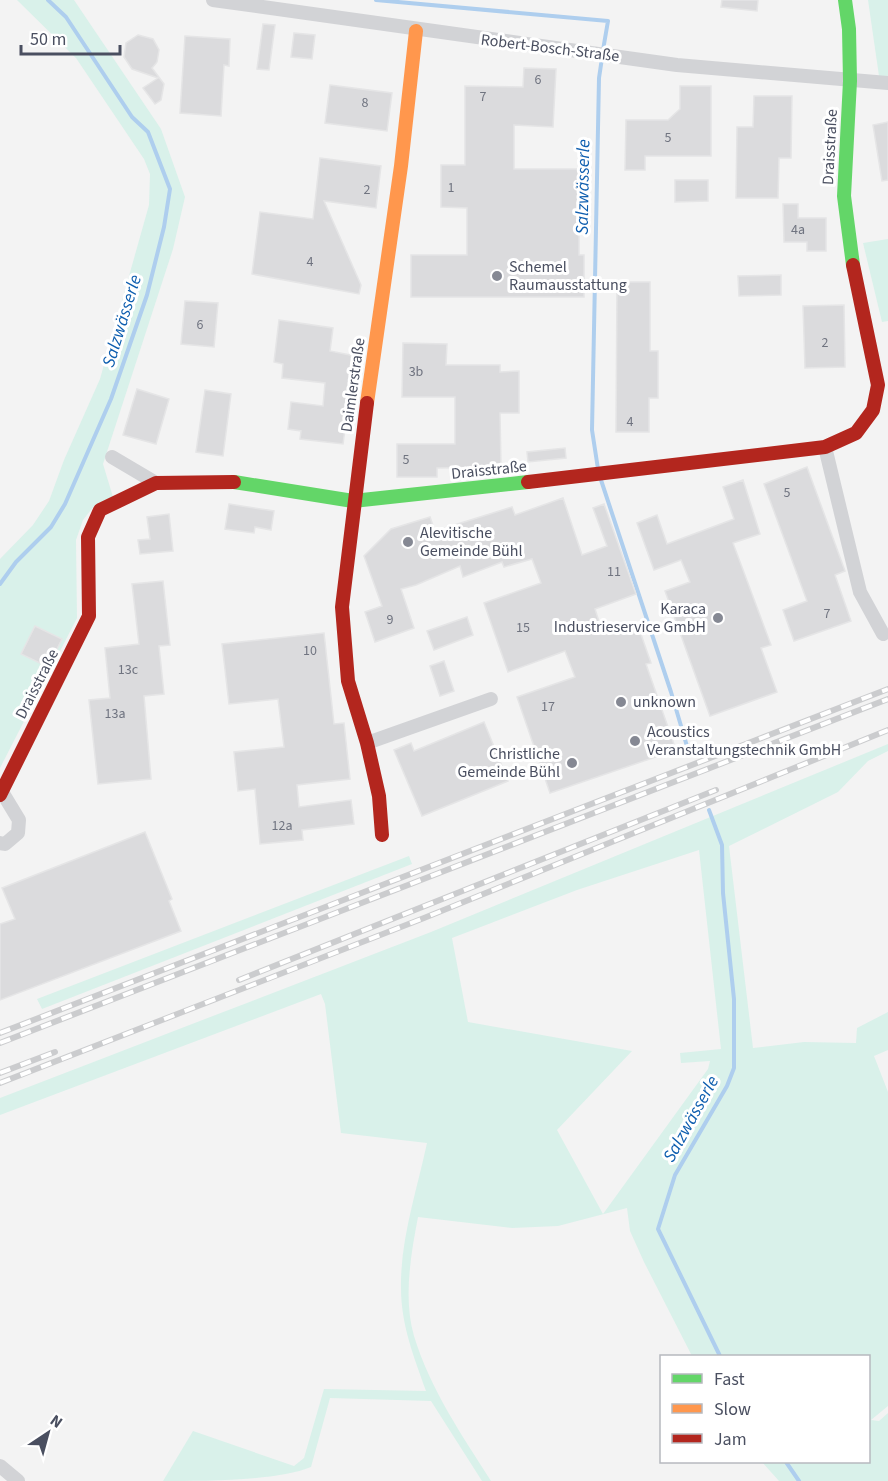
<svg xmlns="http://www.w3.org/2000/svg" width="888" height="1481" font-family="'Source Sans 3',sans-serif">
	<rect width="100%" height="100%" fill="#f3f3f3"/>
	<g fill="#d9f1ea" fill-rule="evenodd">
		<polygon points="17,0 74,0 161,129 185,197 173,249 103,464 113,497 94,506 83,520 76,540 77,618 0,768 0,559 33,525 49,501 64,460 100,379 149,205 150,174 144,159 76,58"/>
		<polygon points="868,0 888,0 888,78 879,76"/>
		<polygon points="888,239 888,321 882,322 863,243"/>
		<path d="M 888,744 L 888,751 L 868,761 L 838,792 L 729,846 L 753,1048 L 804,1042 L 856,1043 L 857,1028 L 888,1012 L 888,1050 L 874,1056 L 888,1092 L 888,1406 L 871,1420 L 879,1421 L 888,1413 L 888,1481 L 779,1481 L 762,1462 L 868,1462 L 868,1356 L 692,1356 L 644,1262 L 630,1231 L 627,1208 L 558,1226 L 512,1228 L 418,1217 C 411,1254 403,1298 414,1336 C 430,1389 462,1435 491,1481 L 482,1481 L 431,1401 L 330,1398 L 311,1467 C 277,1481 204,1481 163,1481 L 193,1431 L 294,1466 L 304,1458 L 324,1389 L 426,1391 C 414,1357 401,1325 401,1288 C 400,1240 417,1190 427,1143 L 341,1133 L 325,1004 L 321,994 L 0,1115 L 0,1098 L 431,932 ZM 699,850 L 721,1049 L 680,1053 L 681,1063 L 710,1061 L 708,1069 L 603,1214 L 557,1130 L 632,1051 L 468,1022 L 452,938 L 577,890 Z"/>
		<polygon points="409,856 412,864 42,1009 37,999"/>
	</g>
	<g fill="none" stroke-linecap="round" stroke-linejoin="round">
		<g stroke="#aeceee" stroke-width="4">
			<polyline points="376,0 608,21 603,50"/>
			<polyline points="598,469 592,430 599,78 602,58"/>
			<polyline points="601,480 671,692 689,753"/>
			<polyline points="0,584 16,562 51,527 65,504 111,399 147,295 164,227 170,189 148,132 132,117 66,17 48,0"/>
			<polyline points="709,810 722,845 723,893 734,999 734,1068 727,1086 675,1175 658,1229 720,1356"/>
			<polyline points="786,1462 799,1481"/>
		</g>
	</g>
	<g fill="#dbdbdd" stroke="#e5e5e6" stroke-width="1.5">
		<polygon points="722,0 758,0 757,11 721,7"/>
		<polygon points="263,24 275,25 269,70 257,69"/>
		<polygon points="294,33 315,35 312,59 291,57"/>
		<polygon points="138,35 153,39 159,50 157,62 152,68 164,84 161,100 155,104 143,88 158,78 132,69 124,57 126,43"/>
		<polygon points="185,36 230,39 229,66 224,65 221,116 180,113"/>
		<polygon points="524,68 556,69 553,127 514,125 514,169 579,169 579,255 584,255 584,297 411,297 411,255 467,255 467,208 441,207 441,165 465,165 465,86 523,87"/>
		<polygon points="330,85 392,93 387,131 325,123"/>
		<polygon points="680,86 711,86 711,156 645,156 645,170 625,170 626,120 668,120 680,109"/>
		<polygon points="754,96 792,96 791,158 779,158 778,198 736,198 737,127 753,127"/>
		<polygon points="888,122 888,180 882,181 873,125"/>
		<polygon points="320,158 381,166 376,208 324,201 361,285 359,294 252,274 260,212 313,219"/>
		<polygon points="675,180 708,180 708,201 675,202"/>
		<polygon points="783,204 798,204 798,218 826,218 826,251 807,251 807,242 784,242"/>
		<polygon points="781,275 781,295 739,296 738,276"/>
		<polygon points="617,282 650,282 650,351 658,351 658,398 649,398 649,432 616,432"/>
		<polygon points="185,301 218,303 214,347 181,344"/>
		<polygon points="844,305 845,367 805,368 803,306"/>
		<polygon points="279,320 333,328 330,351 350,355 355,362 353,400 349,400 343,444 300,439 301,431 288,429 291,402 323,406 325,383 282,378 283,364 274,362"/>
		<polygon points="403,343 447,344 446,365 500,365 500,372 519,371 519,413 500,413 501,467 437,468 437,477 397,477 397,444 455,444 455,397 402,397"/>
		<polygon points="137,389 169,399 156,444 123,435"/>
		<polygon points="205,390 231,394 223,456 196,452"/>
		<polygon points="565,448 566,458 528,462 527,452"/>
		<polygon points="807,467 845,571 835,575 851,621 794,641 783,610 807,601 764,484"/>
		<polygon points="743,480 760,534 733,543 771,645 761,648 777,692 710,716 665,591 690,582 681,560 654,570 637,523 657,515 667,544 734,519 723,487"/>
		<polygon points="563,498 582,555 607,546 593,508 604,504 636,594 595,609 603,634 637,623 651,663 646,664 676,750 550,793 517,697 575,677 565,651 508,672 484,603 541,583 532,559 504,567 502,562 463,577 460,566 416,585 401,589 414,628 375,642 365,612 382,606 364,556 391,529 430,517 435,531 512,507 515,515"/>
		<polygon points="229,504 274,511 271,530 255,527 254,533 225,529"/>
		<polygon points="169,514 173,551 140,554 138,540 150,539 147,517"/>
		<polygon points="163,581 170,645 159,646 164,694 144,696 151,779 98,784 89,700 110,698 105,648 139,644 132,584"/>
		<polygon points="467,617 473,635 434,650 427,631"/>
		<polygon points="35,626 62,639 48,667 21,654"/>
		<polygon points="324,633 334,724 344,723 350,779 297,785 299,807 351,800 354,824 302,830 303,840 260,844 255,789 238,791 234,752 284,747 278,699 229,704 222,644"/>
		<polygon points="444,661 454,691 440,696 430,666"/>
		<polygon points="484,722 508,781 422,816 394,750 411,743 414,751"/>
		<polygon points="145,832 172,899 169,901 181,931 0,1000 0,924 15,919 2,888"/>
	</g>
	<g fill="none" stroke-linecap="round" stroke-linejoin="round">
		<g stroke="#d2d3d6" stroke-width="14">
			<polyline points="213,0 677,65 888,83"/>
			<polyline points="825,447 860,592 883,634"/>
			<polyline points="112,457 156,483"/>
			<polyline points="367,743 491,699"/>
			<polyline points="0,843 5,844 18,833 19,820 2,792"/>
			<polyline points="0,1466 18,1481"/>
		</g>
		<g stroke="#63d668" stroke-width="14">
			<polyline points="845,0 849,29 850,81 844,196 853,265"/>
			<polyline points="234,482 353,501 528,482"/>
		</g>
		<polyline stroke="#ff974d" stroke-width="14" points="367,403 401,166 416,31"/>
		<g stroke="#b3261e" stroke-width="14">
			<polyline points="367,403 342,607 348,681 367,743 379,796 382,835"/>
			<polyline points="528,482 825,447 856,433 873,410 878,385 853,265"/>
			<polyline points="0,795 89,616 88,537 100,510 156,483 234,482"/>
		</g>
		<defs>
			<g id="rail">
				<polyline points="239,980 716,790"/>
				<polyline points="0,1033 888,689"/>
				<polyline points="0,1043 888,699"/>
				<polyline points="0,1073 55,1052"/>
				<polyline points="0,1083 424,918 888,730"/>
			</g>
		</defs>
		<use href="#rail" stroke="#cbccce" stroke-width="6"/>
		<use href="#rail" stroke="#fff" stroke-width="4" stroke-dasharray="11" stroke-linecap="butt"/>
	</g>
	<g fill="#858893" stroke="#fff" stroke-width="2">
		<circle cx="497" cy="276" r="6"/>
		<circle cx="408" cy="542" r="6"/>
		<circle cx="718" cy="618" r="6"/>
		<circle cx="621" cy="702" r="6"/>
		<circle cx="635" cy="741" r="6"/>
		<circle cx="572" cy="763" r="6"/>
	</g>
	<g text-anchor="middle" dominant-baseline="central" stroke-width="6" stroke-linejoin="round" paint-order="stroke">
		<g font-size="14" fill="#707480">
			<text x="538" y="80">6</text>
			<text x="483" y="97">7</text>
			<text x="365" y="103">8</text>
			<text x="668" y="138">5</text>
			<text x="451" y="188">1</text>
			<text x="367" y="190">2</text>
			<text x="798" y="230">4a</text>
			<text x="310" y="262">4</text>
			<text x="200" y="325">6</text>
			<text x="825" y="343">2</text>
			<text x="416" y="372">3b</text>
			<text x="630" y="422">4</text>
			<text x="406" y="460">5</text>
			<text x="787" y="493">5</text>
			<text x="614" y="572">11</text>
			<text x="827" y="614">7</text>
			<text x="390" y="620">9</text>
			<text x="523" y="628">15</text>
			<text x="310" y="651">10</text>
			<text x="128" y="670">13c</text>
			<text x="548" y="707">17</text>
			<text x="115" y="714">13a</text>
			<text x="282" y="826">12a</text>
		</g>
		<g font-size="16" fill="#4a4f60" stroke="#fff">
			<text transform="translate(550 48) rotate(7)">Robert-Bosch-Straße</text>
			<text transform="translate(830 147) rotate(-87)">Draisstraße</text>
			<text transform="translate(353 385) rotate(-82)">Daimlerstraße</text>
			<text transform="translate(489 470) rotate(-6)">Draisstraße</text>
			<text transform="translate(37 684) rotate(-63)">Draisstraße</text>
		</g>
		<g font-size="16" fill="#4a4f60" stroke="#fff" text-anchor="start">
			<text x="509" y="267">Schemel<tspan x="509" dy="18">Raumausstattung</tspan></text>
			<text x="420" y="533">Alevitische<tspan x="420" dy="18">Gemeinde Bühl</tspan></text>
			<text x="706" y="609" text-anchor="end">Karaca<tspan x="706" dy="18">Industrieservice GmbH</tspan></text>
			<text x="633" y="702">unknown</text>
			<text x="647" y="732">Acoustics<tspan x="647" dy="18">Veranstaltungstechnik GmbH</tspan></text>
			<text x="560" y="754" text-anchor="end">Christliche<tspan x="560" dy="18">Gemeinde Bühl</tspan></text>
		</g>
		<g font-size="18" font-style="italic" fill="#0e5eaf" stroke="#fff">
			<text transform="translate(583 187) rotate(-89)">Salzwässerle</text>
			<text transform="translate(122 321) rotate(-73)">Salzwässerle</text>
			<text transform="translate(691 1119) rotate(-61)">Salzwässerle</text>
		</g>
	</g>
	<rect x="660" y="1355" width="210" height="108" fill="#ffffff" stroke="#b7b9bf" stroke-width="1.5"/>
	<rect x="672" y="1374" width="30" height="9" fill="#63d668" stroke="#b7b9bf" stroke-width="1.5"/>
	<text x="714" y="1385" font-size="18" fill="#4a4f60">Fast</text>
	<rect x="672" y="1404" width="30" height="9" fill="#ff974d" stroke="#b7b9bf" stroke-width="1.5"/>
	<text x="714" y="1415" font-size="18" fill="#4a4f60">Slow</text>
	<rect x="672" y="1434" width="30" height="9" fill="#b3261e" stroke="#b7b9bf" stroke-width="1.5"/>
	<text x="714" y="1445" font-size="18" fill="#4a4f60">Jam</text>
	<g transform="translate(48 1433) rotate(36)" stroke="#ffffff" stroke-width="4.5" paint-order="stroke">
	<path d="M0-4.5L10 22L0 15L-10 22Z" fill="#4a4f60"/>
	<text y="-9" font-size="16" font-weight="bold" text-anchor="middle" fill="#4a4f60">N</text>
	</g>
	<path d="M21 45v9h99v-9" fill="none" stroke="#4a4f60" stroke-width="3"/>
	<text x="30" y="45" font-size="18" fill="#4a4f60" stroke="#ffffff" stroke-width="4.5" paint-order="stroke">50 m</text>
</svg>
